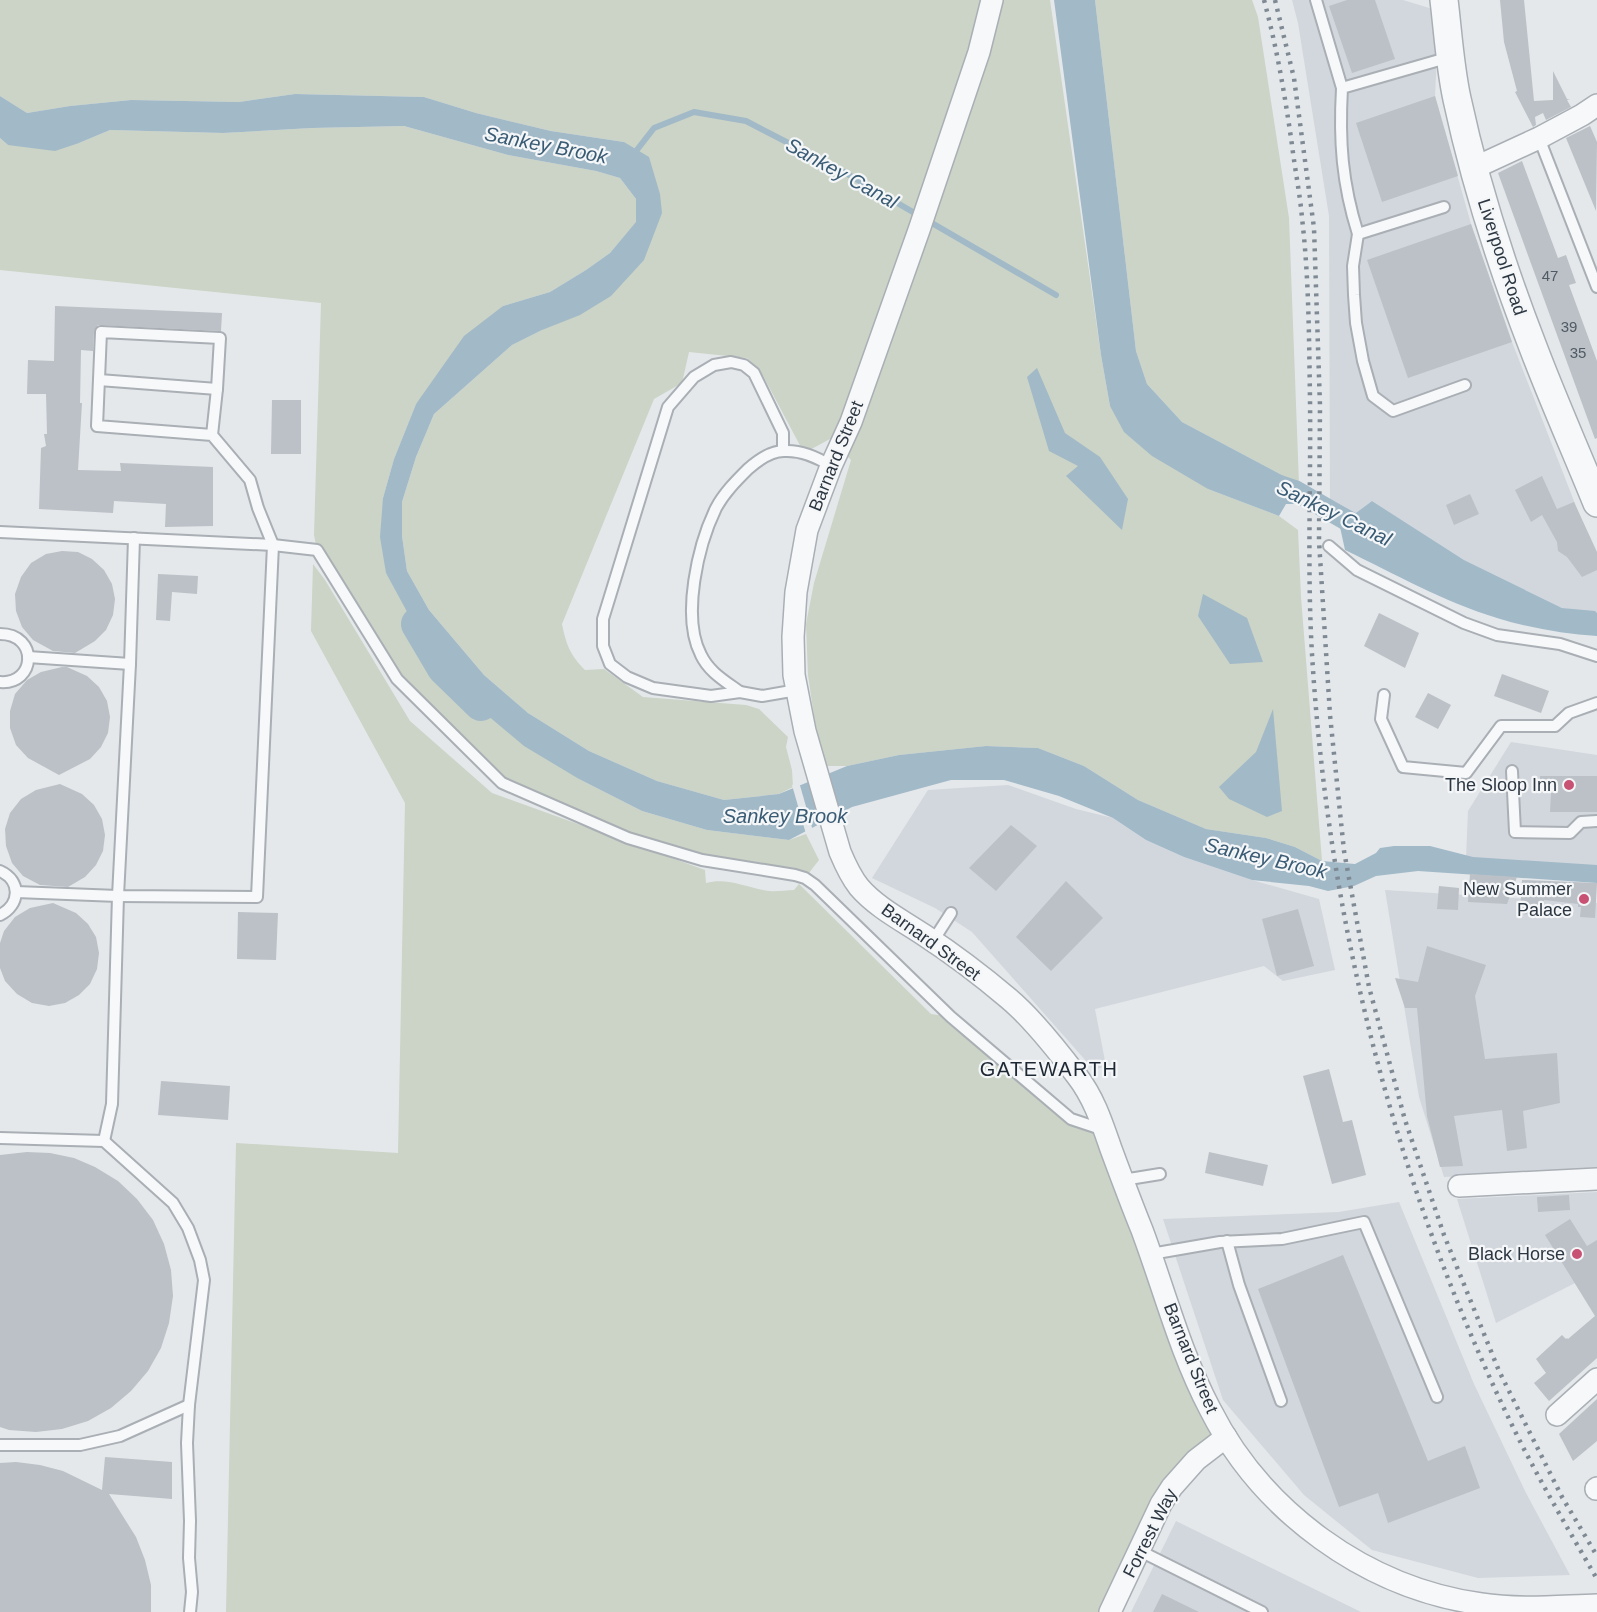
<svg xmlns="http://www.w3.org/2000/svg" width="1597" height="1612" font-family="Arial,sans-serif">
	<rect width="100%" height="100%" fill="#e4e8eb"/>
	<g fill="#d2d7dd">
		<polygon points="1292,0 1403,0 1439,11 1435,96 1471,224 1512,342 1597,560 1597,613 1562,608 1464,560 1372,501 1356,514 1330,500 1329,216 1298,23"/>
		<polygon points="1511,742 1597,755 1597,873 1466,859 1468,811"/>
		<polygon points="1008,785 1076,809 1113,818 1146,840 1184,857 1252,880 1319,899 1335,970 1283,981 1264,966 1095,1009 1106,1066 1094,1070 972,932 935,908 872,878 928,790"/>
		<polygon points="1385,890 1597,903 1597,1170 1444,1177 1419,1097"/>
		<polygon points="1597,1192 1597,1272 1496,1323 1457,1199"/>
		<polygon points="1399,1202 1474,1384 1526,1493 1570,1575 1478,1578 1372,1550 1304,1495 1223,1400 1163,1219 1339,1212"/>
		<polygon points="1176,1521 1361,1612 1131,1612"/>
	</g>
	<g fill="#cbd4c6">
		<path d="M 0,0 L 1050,0 L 1101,355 L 1110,406 L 1208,489 L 1279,516 L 1298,530 L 1301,597 L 1322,861 L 1295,847 L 1266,838 L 1206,829 L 1138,800 L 1084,766 L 1038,748 L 986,746 L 899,755 L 847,766 L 824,766 L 814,716 L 808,675 L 806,624 L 814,583 L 851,460 L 830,439 L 804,453 L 760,370 L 747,358 L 689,352 L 682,383 L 654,399 L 562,624 C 566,644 570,655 585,670 L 604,669 L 643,697 L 746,705 L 759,709 L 788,737 L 786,747 L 792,770 L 793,787 L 779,794 L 724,800 L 657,781 L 589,751 L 528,713 L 484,675 L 429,610 L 407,571 L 402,536 L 402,502 L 416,457 L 434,414 L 512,345 L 542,330 L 662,213 L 624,142 L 551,131 L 476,113 L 424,97 L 295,94 L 239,102 L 131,100 L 70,106 L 27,113 L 0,96 Z"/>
		<polygon points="1095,0 1252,0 1258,17 1289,218 1299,484 1182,422 1147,384 1136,351"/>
		<polygon points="404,126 508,155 596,171 620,178 636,199 636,223 610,253 586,270 550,292 503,306 416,404 394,459 383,498 386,573 579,779 642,811 707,830 789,840 806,834 819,860 805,878 702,860 628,838 502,783 397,679 317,550 314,535 321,303 0,270 0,138 8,145 79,143 110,130 223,133 312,128"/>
		<path d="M 313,564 L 325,580 L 410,721 L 492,793 L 705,870 L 706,883 C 728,877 747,888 769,891 C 777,892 786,890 794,890 L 799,884 L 931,1014 L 951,1017 L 1071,1119 L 1104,1130 L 1226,1437 L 1196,1460 L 1110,1612 L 226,1612 L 236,1143 L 398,1153 L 405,803 L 311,631 Z"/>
	</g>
	<g fill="#a2b9c8">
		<polygon points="1054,0 1095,0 1136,351 1147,384 1182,422 1299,484 1299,504 1286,504 1279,516 1208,489 1152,456 1124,432 1110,406 1101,355"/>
		<polygon points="295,94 424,97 476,113 551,131 624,142 649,157 660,194 662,213 644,260 611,296 580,315 542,330 512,345 434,414 416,457 402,502 402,536 407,571 429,610 484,675 528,713 589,751 657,781 724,800 779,794 847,766 899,755 986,746 1038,748 1084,766 1138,800 1206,829 1266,838 1295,847 1322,861 1355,864 1376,853 1380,848 1394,846 1430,846 1473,857 1597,865 1597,883 1418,871 1376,876 1354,886 1328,891 1309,886 1252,880 1184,857 1146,840 1113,818 1059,796 1004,780 951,780 852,807 789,840 707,830 642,811 579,779 524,746 474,704 424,643 386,573 380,537 383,498 394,459 416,404 464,336 503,306 550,292 586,270 610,253 636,222 636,199 620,178 596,171 508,155 404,126 312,128 223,133 110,130 79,143 55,151 8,145 0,138 0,96 27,113 70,106 131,100 239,102"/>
		<polygon points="1037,368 1065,433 1100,457 1128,499 1122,530 1066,476 1078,466 1049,451 1027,377"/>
		<path d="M 1330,500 L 1356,513 L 1372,501 L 1464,560 L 1562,608 L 1595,611 L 1597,613 L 1597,636 C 1564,634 1529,628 1497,618 C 1444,602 1395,574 1345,550 L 1340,527 L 1328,520 Z"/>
		<polygon points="1203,594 1247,618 1263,662 1230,664 1198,616"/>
		<polygon points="1273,709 1282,811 1267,817 1229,799 1219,787 1256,752"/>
	</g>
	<polygon fill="#e4e8eb" points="799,782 813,831 806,834 792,785"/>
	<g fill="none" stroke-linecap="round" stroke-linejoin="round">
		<polyline stroke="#a2b9c8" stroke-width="6" points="633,155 654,128 694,112 746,121 837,168 1056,295"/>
		<polyline stroke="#a2b9c8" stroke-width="21" points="1275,484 1296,491 1353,524"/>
		<polyline stroke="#a2b9c8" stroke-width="34" points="418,624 444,668 481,704"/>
	</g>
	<g fill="#bbc1c7">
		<polygon points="1347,0 1375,0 1395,59 1352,73 1329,6"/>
		<polygon points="1500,0 1524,0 1534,101 1553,100 1553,71 1567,99 1570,99 1567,100 1571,107 1546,120 1543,113 1535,117 1536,125 1533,127 1515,92 1517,91 1504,42"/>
		<polygon points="1435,96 1458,176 1382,202 1356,123"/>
		<polygon points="1590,126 1597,142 1596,211 1566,138"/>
		<polygon points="1522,161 1558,258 1566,255 1576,283 1569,285 1597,361 1597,438 1595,439 1498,173"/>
		<polygon points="1471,224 1512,342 1408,378 1367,260"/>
		<polygon points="55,306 222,313 221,331 98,325 94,331 93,351 81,350 80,403 82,403 78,470 121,471 120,463 213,467 213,526 165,527 166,504 114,501 113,513 39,509 41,448 46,446 44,434 47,434 46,394 27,394 28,360 54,361"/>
		<polygon points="272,400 301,400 301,454 271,454"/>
		<polygon points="1542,476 1557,509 1574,502 1597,552 1597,570 1582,577 1567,557 1558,551 1557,542 1542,515 1531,522 1515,490"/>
		<polygon points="1470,494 1479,514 1454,525 1446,505"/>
		<polygon points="62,551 78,552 92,559 104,570 112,584 115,599 113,615 106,630 95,641 75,653 53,651 33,640 22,627 16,611 15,594 21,577 31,563 46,554"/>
		<polygon points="158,574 198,576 197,594 172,592 170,621 156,620"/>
		<polygon points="1379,613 1419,633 1405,668 1364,646"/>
		<polygon points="62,667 67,667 87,676 99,687 107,701 110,717 108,733 101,747 90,759 59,775 28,758 16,745 10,728 10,711 15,694 27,680 41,672"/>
		<polygon points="1502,674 1549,691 1541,713 1494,696"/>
		<polygon points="1428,693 1451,705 1438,729 1415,717"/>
		<polygon points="1540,776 1597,776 1597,812 1550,812 1551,793 1540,793"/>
		<polygon points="60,784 82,794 94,805 102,819 105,835 103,851 96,865 85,877 68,887 40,885 23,876 12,863 6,846 5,829 10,813 21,799 36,790"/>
		<polygon points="1011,825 1037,846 996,891 969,868"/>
		<polygon points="1470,874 1517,877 1507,904 1468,902"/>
		<polygon points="1522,880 1597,883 1595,918 1580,917 1581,907 1578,907 1578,904 1544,900 1542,915 1520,914"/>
		<polygon points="1066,881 1103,918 1051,971 1016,937"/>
		<polygon points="1439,886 1459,888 1458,910 1437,909"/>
		<polygon points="53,903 76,913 88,924 96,937 99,953 97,969 90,984 79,995 65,1003 49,1006 32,1003 17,994 5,981 0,968 0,943 4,931 15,917 30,908"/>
		<polygon points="1298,909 1314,966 1277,976 1262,919"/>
		<polygon points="238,912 278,913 276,960 237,959"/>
		<polygon points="1427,946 1486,965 1475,996 1485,1059 1557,1053 1560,1103 1523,1111 1527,1148 1507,1151 1502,1110 1454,1116 1463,1166 1440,1167 1427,1116 1417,1008 1405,1008 1395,978 1418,982"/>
		<polygon points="1329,1069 1343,1122 1352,1120 1366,1175 1332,1184 1303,1076"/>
		<polygon points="161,1081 230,1086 228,1120 158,1115"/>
		<polygon points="27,1152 50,1153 74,1158 95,1167 118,1181 137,1199 153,1220 164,1244 171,1270 173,1296 169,1323 161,1348 148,1371 131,1391 111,1408 88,1421 62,1429 36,1432 9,1430 0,1427 0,1155"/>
		<polygon points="1209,1152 1268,1165 1263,1186 1205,1173"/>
		<polygon points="1569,1195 1570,1210 1538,1212 1537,1197"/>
		<polygon points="1570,1219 1587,1246 1597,1240 1597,1358 1549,1401 1534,1383 1546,1373 1536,1359 1562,1335 1566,1339 1567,1338 1568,1339 1595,1316 1545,1235"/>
		<polygon points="1343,1255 1428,1461 1465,1446 1480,1488 1388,1523 1378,1493 1339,1507 1258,1289"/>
		<polygon points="1597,1399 1597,1441 1573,1461 1559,1434"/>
		<polygon points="105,1457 172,1462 172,1499 109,1494 136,1537 145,1560 151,1585 151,1612 0,1612 0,1463 16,1462 40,1465 63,1471 102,1490"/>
		<polygon points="1162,1594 1199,1612 1153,1612"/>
	</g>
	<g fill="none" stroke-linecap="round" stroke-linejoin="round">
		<defs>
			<g id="service">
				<polyline points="1316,0 1342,88"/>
				<polyline points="1539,138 1597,287"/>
				<path d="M 1444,207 L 1358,234 C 1342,183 1339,141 1342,88 L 1450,57"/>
				<polyline points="1358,234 1353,266 1354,295 1356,323 1363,361 1373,396 1393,411 1465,385"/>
				<polyline points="99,380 217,389"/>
				<polyline points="783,450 783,433 754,373 744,365 731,362 714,365 694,377 668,407 603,619 603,646 610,664 627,677 653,688 711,696 740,692 762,696 797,690"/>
				<polyline points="0,532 273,545 317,550 397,679 502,783 628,838 702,860 795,875 805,878 815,885 951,1017 1071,1119 1104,1130"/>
				<polyline points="1329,546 1357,570 1464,623 1497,635 1560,644 1597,656"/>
				<path d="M 0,634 C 39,634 36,685 0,682"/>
				<polyline points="28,657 130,664"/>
				<path d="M 740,692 C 725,681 709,672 701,655 C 681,617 698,545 716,508 C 724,493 736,481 748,469 C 757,461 771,451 784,451 C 801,450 817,457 831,466"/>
				<polyline points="1384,695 1381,719 1403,767 1466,773 1501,726 1555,726 1569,713 1597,703"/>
				<polyline points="1512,771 1515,832 1570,833 1581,822 1597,821"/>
				<path d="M 0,871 C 22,881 20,905 0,915"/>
				<polyline points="16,892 118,896 257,897 273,545 258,508 250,480 212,435 97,426 101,332 220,338 217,389 212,435"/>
				<polyline points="933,941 951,913"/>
				<polyline points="0,1138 104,1141 173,1203 188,1228 200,1260 204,1280 189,1405 187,1443 190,1521 189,1558 192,1592 190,1612"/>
				<polyline points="104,1141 112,1104 118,896 130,664 134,538"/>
				<polyline points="1123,1180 1160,1174"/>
				<polyline points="1227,1241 1239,1285 1281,1401"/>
				<polyline points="1151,1254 1220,1242 1282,1239 1364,1222 1437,1397"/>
				<polyline points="0,1445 80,1445 120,1436 189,1405"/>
				<polyline points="1140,1551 1262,1612"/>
			</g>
			<g id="minor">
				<path d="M 992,0 L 979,52 L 919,230 L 851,422 L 831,466 L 807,530 L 796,592 L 793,637 L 794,675 L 805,731 L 840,852 C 845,864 851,877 859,887 C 876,907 903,921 924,935 C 953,954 982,976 1008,998 C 1031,1017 1058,1051 1077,1076 C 1094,1098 1102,1123 1111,1149 C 1121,1176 1131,1203 1142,1230 C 1164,1289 1180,1352 1210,1409 C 1262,1512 1366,1588 1481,1604 C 1519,1610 1559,1606 1597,1605"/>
				<polyline points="1474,168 1539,138 1582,115 1597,105"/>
				<polyline points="1459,1186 1597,1179"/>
				<polyline points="1557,1415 1597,1379"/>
				<polyline points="1596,1489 1597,1488"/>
				<polyline points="1110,1612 1161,1504 1172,1487 1196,1460 1226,1437"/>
			</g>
			<path id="tertiary" d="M 1444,0 C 1448,33 1450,67 1457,99 C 1475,183 1502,267 1533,347 C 1553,400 1576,451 1597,503"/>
		</defs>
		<use href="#service" stroke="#a9afb5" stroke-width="14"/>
		<use href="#minor" stroke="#a9afb5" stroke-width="24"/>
		<use href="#tertiary" stroke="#a9afb5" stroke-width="30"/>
		<use href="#service" stroke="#f7f8f9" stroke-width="10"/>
		<use href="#minor" stroke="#f7f8f9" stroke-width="21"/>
		<use href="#tertiary" stroke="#f7f8f9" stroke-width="27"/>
		<g stroke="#7e8994" stroke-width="4.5" stroke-dasharray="3 6" stroke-linecap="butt">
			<path d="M 1264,0 C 1277,48 1285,96 1292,145 C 1295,170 1300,194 1302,218 C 1309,278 1309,339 1310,399 C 1311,484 1307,569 1312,654 C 1328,920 1394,1180 1510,1421 C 1536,1475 1567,1527 1597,1579"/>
			<polyline points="1275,0 1294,78 1314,228 1320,406 1319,541 1330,715 1344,851 1369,987 1405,1120 1444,1235 1499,1371 1562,1497 1597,1556"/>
		</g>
	</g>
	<g fill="#c75273" stroke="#f4f6f8" stroke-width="2">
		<circle cx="1569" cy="785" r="6"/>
		<circle cx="1584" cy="899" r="6"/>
		<circle cx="1577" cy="1254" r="6"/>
	</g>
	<g text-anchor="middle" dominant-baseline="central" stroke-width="4.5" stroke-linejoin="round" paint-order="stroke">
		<g font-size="15" fill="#505a63">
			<text x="1550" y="275">47</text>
			<text x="1569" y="326">39</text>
			<text x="1578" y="352">35</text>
		</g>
		<g font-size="18" fill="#2c3742" stroke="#f4f6f8">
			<text transform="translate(1502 257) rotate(72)">Liverpool Road</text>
			<text transform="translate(836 456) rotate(-68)">Barnard Street</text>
			<text transform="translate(931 942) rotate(36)">Barnard Street</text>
			<text transform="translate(1191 1358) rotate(68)">Barnard Street</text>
			<text transform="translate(1150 1533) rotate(-63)">Forrest Way</text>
		</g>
		<g font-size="18" fill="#2c3742" stroke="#f4f6f8" text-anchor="end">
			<text x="1557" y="785">The Sloop Inn</text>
			<text x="1572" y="889">New Summer<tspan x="1572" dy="21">Palace</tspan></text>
			<text x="1565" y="1254">Black Horse</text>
		</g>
		<g font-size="20" font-style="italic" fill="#395b74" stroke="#f4f6f8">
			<text transform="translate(546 145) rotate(11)">Sankey Brook</text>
			<text transform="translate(842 173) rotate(29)">Sankey Canal</text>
			<text transform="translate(1334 513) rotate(26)">Sankey Canal</text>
			<text x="785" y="816">Sankey Brook</text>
			<text transform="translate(1266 858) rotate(13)">Sankey Brook</text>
		</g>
		<g font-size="20" letter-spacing="1.5" fill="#1e2833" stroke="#f4f6f8">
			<text x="1049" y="1069">GATEWARTH</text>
		</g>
	</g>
</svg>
